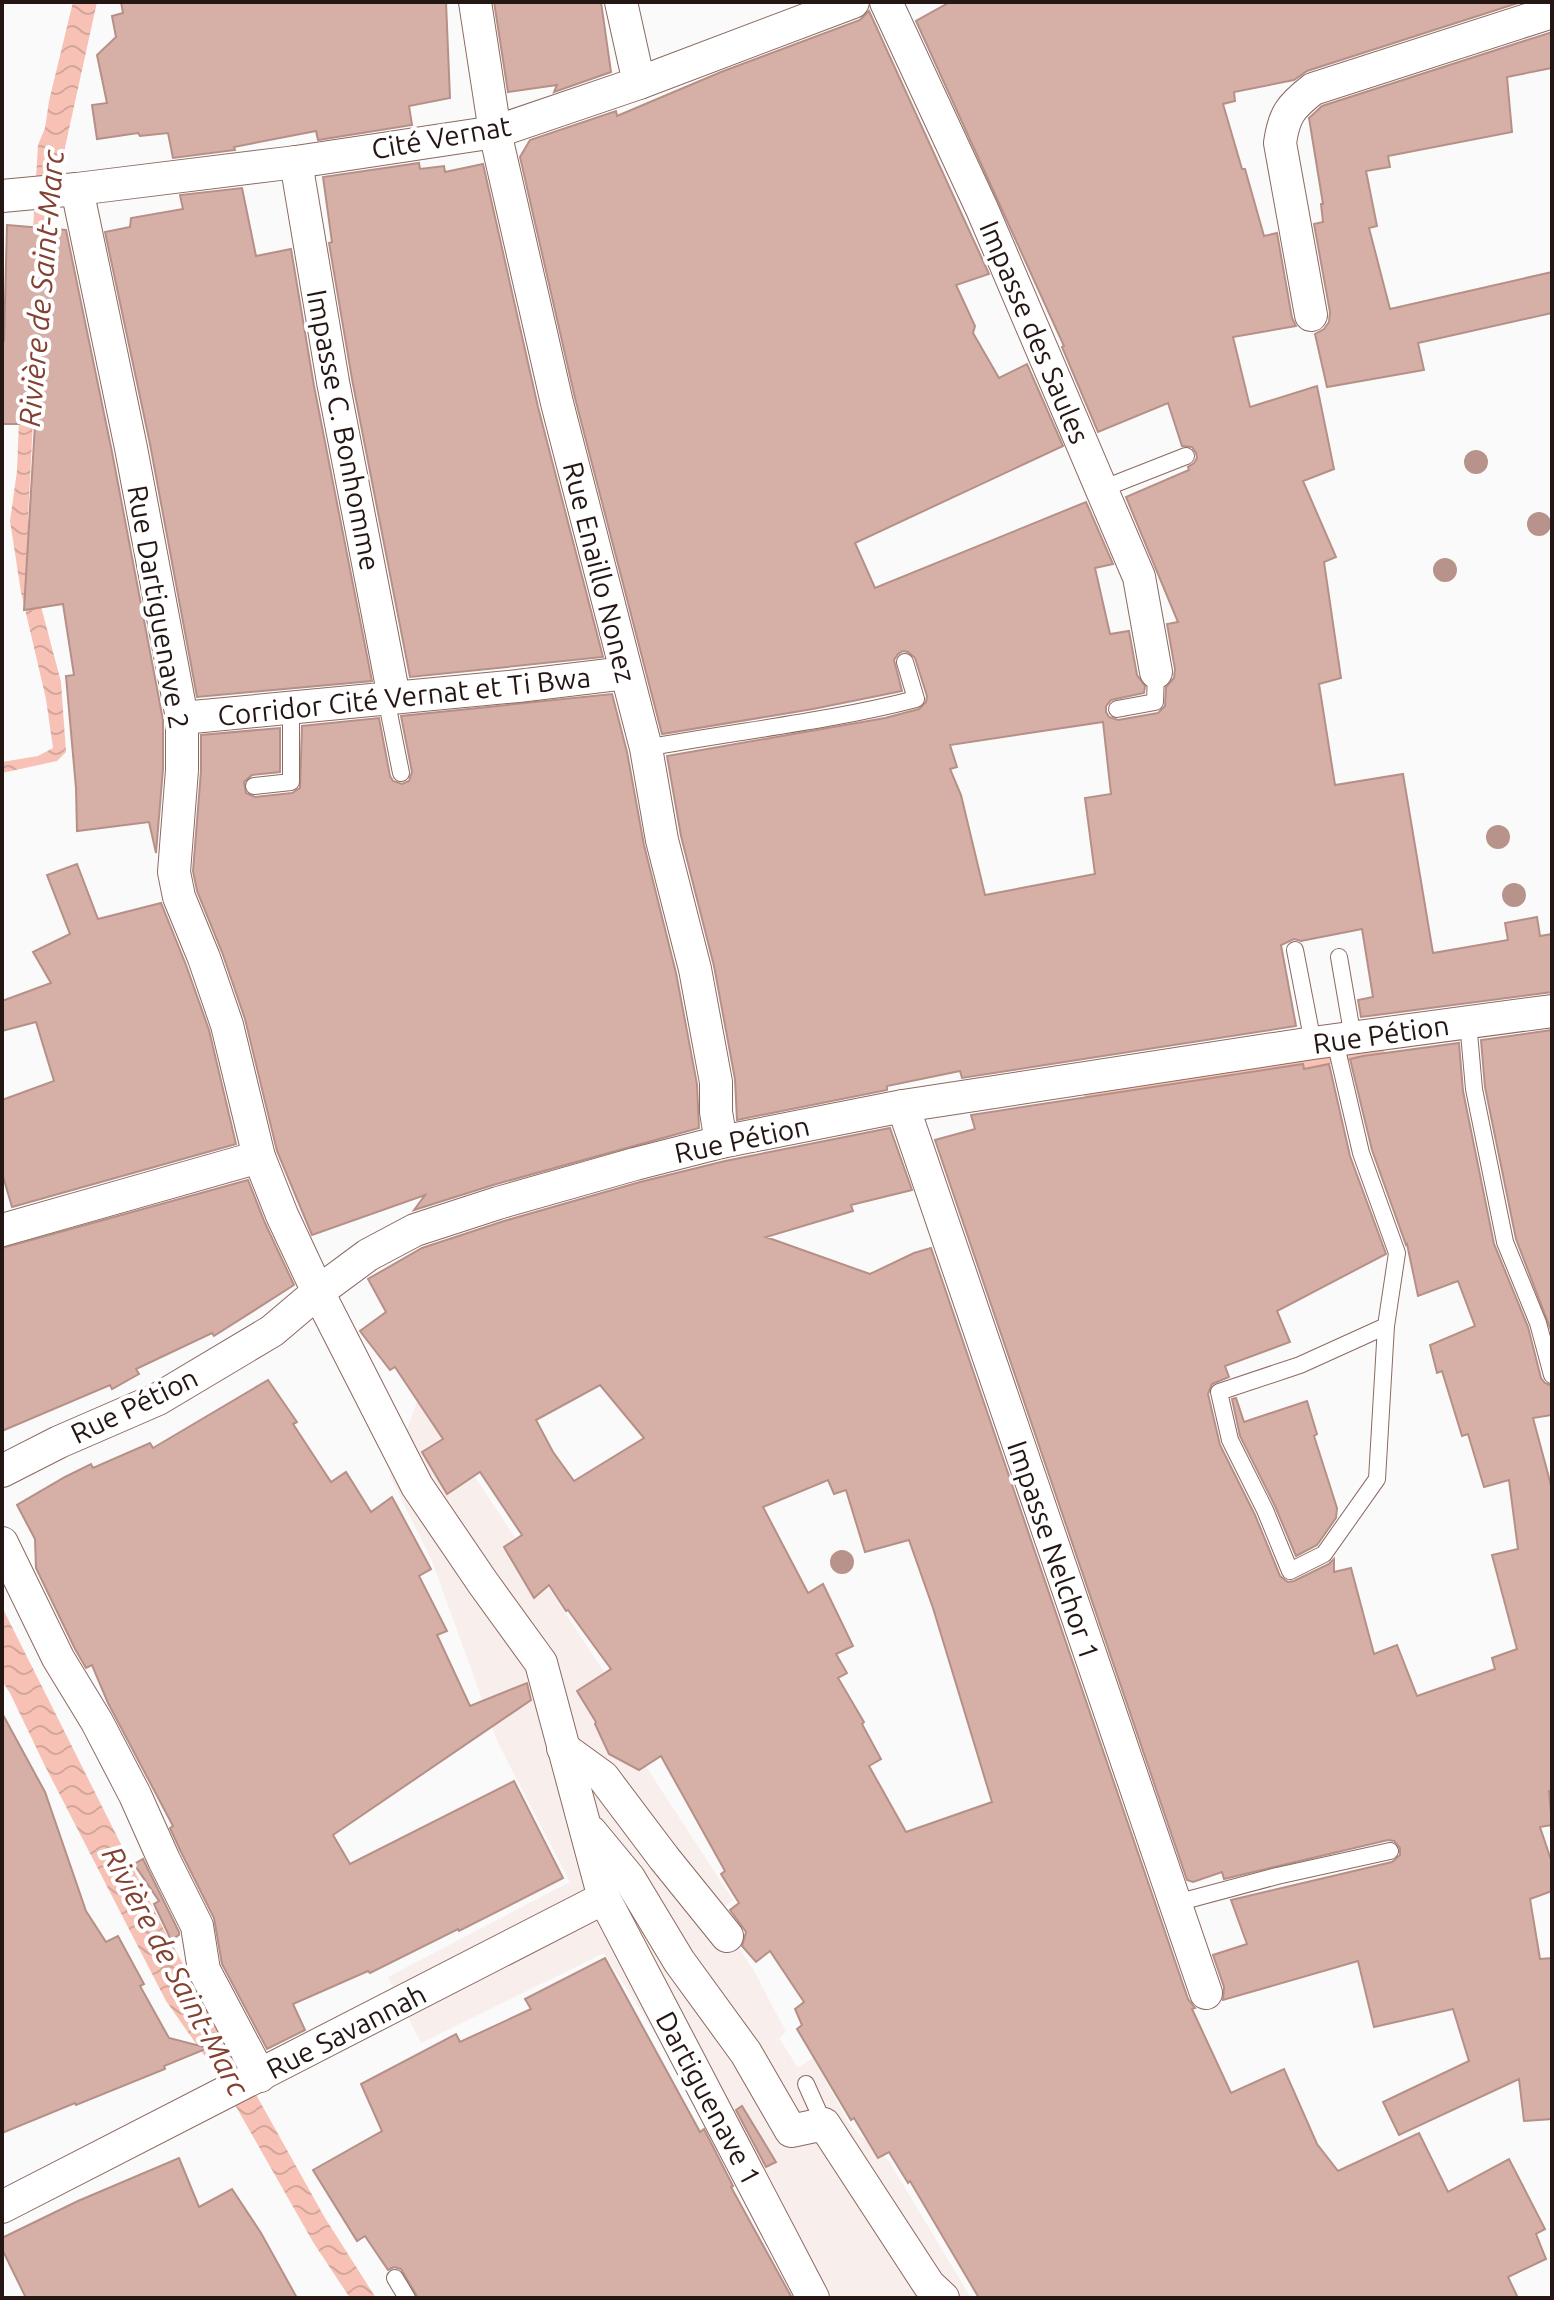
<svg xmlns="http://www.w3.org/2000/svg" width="1554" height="2300" font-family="Ubuntu,sans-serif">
	<defs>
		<pattern id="water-waves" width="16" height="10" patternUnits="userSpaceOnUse" patternTransform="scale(2)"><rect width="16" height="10" fill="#f7c2b5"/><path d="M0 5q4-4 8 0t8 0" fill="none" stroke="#d4a69b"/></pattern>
	</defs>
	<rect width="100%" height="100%" fill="#fafafa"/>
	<polygon fill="#f8eeeb" points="420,1394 624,1702 628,1739 733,1900 717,1913 754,1971 786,2032 779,2038 798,2068 813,2058 851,2127 889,2161 971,2298 805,2298 672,2060 604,1953 421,2043 388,1977 570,1882 498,1743 432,1561 390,1476"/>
	<g fill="url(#water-waves)">
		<polygon points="73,2 97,2 62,161 56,170 55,212 35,383 28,518 38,595 61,682 66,752 57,761 2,773 2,762 38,756 53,748 46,699 21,592 10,521 17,471 21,368 33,229 38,145 45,128 49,101"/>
		<polygon points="2,1607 164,1930 325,2218 376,2298 350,2298 313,2242 218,2075 166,2001 44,1764 10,1693 2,1681"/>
	</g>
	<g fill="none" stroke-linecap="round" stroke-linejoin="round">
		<polyline stroke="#f7c2b5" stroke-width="12" points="1090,1094 1161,1083 1214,1078 1379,1049"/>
	</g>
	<g fill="#d6afa6" stroke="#b69087" stroke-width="2" fill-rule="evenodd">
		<polygon points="121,2 446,2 450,98 409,106 412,125 318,140 316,131 234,147 235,150 173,158 168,133 140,136 138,133 97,139 92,105 107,103 97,55 116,37 112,16 123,13"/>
		<polygon points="494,2 601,2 611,72 554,92 557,85 508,92"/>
		<path d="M 950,2 L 1521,2 L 1307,71 L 1294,80 L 1234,92 L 1235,101 L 1223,104 L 1242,169 L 1245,169 L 1264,236 L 1277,233 L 1292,318 L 1296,326 L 1233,337 L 1250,407 L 1317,386 L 1334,469 L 1303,481 L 1336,557 L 1324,562 L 1341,678 L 1319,684 L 1335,785 L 1403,774 L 1433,953 L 1508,940 L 1505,923 L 1537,917 L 1540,936 L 1552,934 L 1552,992 L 1361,1017 L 1358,1000 L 1373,997 L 1362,929 L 1301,941 L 1294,939 L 1281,945 L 1296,1026 L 962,1078 L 960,1071 L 887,1086 L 887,1090 L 737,1120 L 735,1079 L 714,966 L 681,836 L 667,756 L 885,718 L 919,709 L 926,702 L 927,696 L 915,658 L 908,652 L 903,651 L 898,654 L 894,660 L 902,691 L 813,709 L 662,734 L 575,398 L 520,157 L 530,140 L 616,111 L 617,116 L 721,72 L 860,20 L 869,11 L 989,274 L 956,285 L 975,326 L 973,333 L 999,378 L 1027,364 L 1063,446 L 855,543 L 875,588 L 1086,502 L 1113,564 L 1095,568 L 1110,634 L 1129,631 L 1137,675 L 1145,686 L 1144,693 L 1111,700 L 1106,706 L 1106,712 L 1109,717 L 1118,720 L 1158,713 L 1165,706 L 1166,687 L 1174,678 L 1175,669 L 1167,624 L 1178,622 L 1126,497 L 1189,470 L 1188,467 L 1194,463 L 1197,458 L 1196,453 L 1192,447 L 1182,446 L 1168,403 L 1098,432 L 1062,347 L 1064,346 L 916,21 ZM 1103,722 L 1111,794 L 1085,798 L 1095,874 L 985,895 L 961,795 L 950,769 L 957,767 L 950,745 Z"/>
		<polygon points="1552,32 1552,68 1507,77 1512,132 1388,156 1390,167 1366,171 1377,226 1369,228 1390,309 1552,272 1552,313 1418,343 1424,370 1327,387 1315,334 1324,329 1329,322 1330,312 1314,224 1323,222 1321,204 1323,204 1309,118 1322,106"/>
		<polygon points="419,163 420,169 444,166 445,172 483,164 538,407 603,657 410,677 352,379 329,243 332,242 323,177"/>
		<polygon points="242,188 256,256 291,249 314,386 372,681 197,697 150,444 105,232 130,227 131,218 183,209 180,195"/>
		<polygon points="7,225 66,230 112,452 163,720 163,769 156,853 149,822 77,831 76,788 66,676 74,675 63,604 24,610 35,424 2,424 2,341 4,341"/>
		<polygon points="612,694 627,752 644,845 676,973 697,1084 699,1128 493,1185 414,1210 425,1195 312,1235 277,1151 245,1019 222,952 197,891 193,871 201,771 201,735 280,728 280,772 252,775 244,782 246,793 255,797 292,793 300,788 302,726 379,718 390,776 393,781 402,784 409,781 412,772 401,716"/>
		<polygon points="77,864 98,919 161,903 186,965 209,1030 236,1144 12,1207 2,1173 2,1100 54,1081 36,1022 2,1031 2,1001 51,983 33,952 70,934 47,875"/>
		<polygon points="1552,1030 1552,1333 1516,1239 1485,1087 1481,1040"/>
		<polygon points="1459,1043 1463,1091 1494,1244 1528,1327 1541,1378 1545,1383 1552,1386 1552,1415 1533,1418 1552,1489 1552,1791 1549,1791 1552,1825 1540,1827 1552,1863 1552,1891 1530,1899 1540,1959 1552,1958 1552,2119 1524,2121 1519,2079 1399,2135 1383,2102 1469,2061 1453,2009 1374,2027 1358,1961 1223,2000 1224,1987 1213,1955 1247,1944 1231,1900 1392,1862 1400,1855 1400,1848 1394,1841 1388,1840 1224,1879 1222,1872 1193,1882 1187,1880 935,1140 975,1129 971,1115 1303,1064 1304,1069 1329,1064 1350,1156 1386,1254 1277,1311 1290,1342 1225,1366 1229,1377 1212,1384 1208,1394 1220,1445 1255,1515 1280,1576 1288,1582 1294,1581 1329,1564 1334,1559 1334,1572 1351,1568 1374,1654 1397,1645 1417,1696 1495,1669 1492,1658 1517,1649 1492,1555 1518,1549 1509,1480 1484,1487 1468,1434 1462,1436 1442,1371 1437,1373 1430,1345 1475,1326 1458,1281 1418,1296 1407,1244 1406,1245 1372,1150 1350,1059 1363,1056"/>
		<path d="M 890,1128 L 912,1190 L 851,1205 L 853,1211 L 766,1237 L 870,1274 L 914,1253 L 931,1248 L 1177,1967 L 1188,1999 L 1195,2008 L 1192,2009 L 1231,2093 L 1284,2069 L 1317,2144 L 1338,2171 L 1419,2133 L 1448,2192 L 1509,2159 L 1545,2229 L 1536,2234 L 1546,2259 L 1508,2277 L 1518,2298 L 979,2298 L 910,2181 L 908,2183 L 889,2152 L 878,2158 L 854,2118 L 851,2120 L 797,2029 L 802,2025 L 795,2009 L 804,2002 L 770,1951 L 756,1962 L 742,1946 L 746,1932 L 730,1910 L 739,1903 L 721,1874 L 725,1871 L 661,1756 L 639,1770 L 609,1754 L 595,1724 L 596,1722 L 577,1691 L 611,1669 L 568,1610 L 566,1611 L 549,1585 L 534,1598 L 504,1547 L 522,1535 L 480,1472 L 447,1494 L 422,1452 L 443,1439 L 395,1367 L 390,1370 L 360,1331 L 386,1312 L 368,1279 L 422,1248 L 504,1221 L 640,1182 L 725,1161 ZM 600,1385 L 644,1438 L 574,1481 L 553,1452 L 536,1420 ZM 828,1480 L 834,1494 L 846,1490 L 865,1552 L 909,1540 L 933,1608 L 992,1802 L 906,1832 L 869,1766 L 881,1759 L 862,1724 L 864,1722 L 838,1678 L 847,1673 L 836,1654 L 853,1646 L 823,1584 L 808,1593 L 763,1507 Z"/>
		<polygon points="248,1180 265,1223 294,1285 214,1336 212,1333 136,1369 139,1374 112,1389 110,1385 2,1431 2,1248"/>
		<polygon points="268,1380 297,1422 293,1424 331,1482 346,1472 371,1512 392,1497 431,1569 419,1576 447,1631 437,1635 470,1706 527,1683 531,1700 333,1835 350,1864 514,1781 563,1878 459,1931 458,1929 370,1973 368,1971 293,2004 305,2030 267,2049 222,1964 214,1918 181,1852 170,1828 173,1826 108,1703 92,1665 86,1668 75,1649 36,1568 35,1539 17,1505 65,1477 91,1464 93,1468 150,1443 153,1448"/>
		<polygon points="1236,1398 1244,1422 1307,1401 1317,1434 1314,1436 1337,1508 1336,1518 1317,1545 1296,1556 1275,1506 1240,1436 1232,1399"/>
		<polygon points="2,1713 45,1792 86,1911 106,1942 118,1936 144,1984 140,1986 169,2038 208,2048 164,2066 165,2069 76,2105 75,2103 2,2133"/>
		<polygon points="143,1859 179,1932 179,1935 171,1940 154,1904 159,1901 134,1864"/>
		<polygon points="605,1958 700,2132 704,2129 733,2186 731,2187 792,2298 418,2298 401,2269 394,2267 388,2270 365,2236 357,2241 313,2170 382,2131 361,2084 456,2034 460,2042 531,2009 525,1999"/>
		<polygon points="742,2106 776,2162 766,2167 736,2110"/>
		<polygon points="179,2158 199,2207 232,2189 261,2233 297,2298 26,2298 2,2249 2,2238 78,2201"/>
	</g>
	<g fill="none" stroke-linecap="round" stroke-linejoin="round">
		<defs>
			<g id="lane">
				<polyline points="1102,489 1186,456"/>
				<polyline points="386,698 401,773"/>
				<polyline points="1117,709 1155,702 1156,672"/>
				<path d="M 646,748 C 736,731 827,722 916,699 L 905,662"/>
				<polyline points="254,786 291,782 291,707"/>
				<polyline points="1295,950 1313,1043"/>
				<polyline points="1339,957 1353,1038"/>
				<polyline points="1468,1022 1474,1089 1505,1242 1538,1323 1552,1375"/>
				<polyline points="1335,1041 1361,1153 1397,1253 1386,1326 1300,1365 1219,1392 1230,1440 1265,1510 1290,1571 1324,1554 1377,1479 1386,1326"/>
				<polyline points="1176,1903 1277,1876 1390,1851"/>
				<polyline points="806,2084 824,2124"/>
				<polyline points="395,2278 407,2298"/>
			</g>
			<g id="street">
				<polyline points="475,2 495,132 557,403 646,748 662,840 695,969 716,1082 716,1112 721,1142"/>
				<polyline points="621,2 639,83"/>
				<polyline points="886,2 982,209 1139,577 1156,672"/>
				<polyline points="296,162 333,382 394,697"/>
				<polyline points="77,189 131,448 182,718 182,770 174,872 179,897 204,958 227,1025 259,1157 282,1215 318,1292 417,1486 483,1583 541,1663 604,1898 813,2298"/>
				<polyline points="2,196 77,189 296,162 495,132 639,83 853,2"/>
				<path d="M 1311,315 L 1280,143 C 1284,115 1290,107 1313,89 L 1552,12"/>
				<polyline points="182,718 518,686 626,673"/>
				<polyline points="903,1106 1206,1993"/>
				<polyline points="2,1230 259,1157"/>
				<polyline points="2,1471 59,1442 158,1399 272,1331 318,1292 368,1255 415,1230 498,1203 635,1164 721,1142 903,1106 1313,1043 1552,1011"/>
				<polyline points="2,1543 58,1658 97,1722 135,1795 164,1860 197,1926 204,1970 260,2076"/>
				<polyline points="563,1748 603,1777 664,1858 727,1936"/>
				<polyline points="591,1832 629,1878 679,1961 746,2053 791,2131 824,2124 929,2285 943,2298"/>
				<polyline points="2,2207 604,1898"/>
			</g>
		</defs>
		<use href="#lane" stroke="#8c6960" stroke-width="18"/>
		<use href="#street" stroke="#8c6960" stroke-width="34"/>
		<use href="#lane" stroke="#fff" stroke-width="16"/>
		<use href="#street" stroke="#fff" stroke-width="32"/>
	</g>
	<g fill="#b7938b">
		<circle cx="1476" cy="462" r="12"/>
		<circle cx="1539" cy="524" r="12"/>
		<circle cx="1445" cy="570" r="12"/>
		<circle cx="1498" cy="837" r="12"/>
		<circle cx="1514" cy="895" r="12"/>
		<circle cx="842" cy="1562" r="12"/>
	</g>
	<g text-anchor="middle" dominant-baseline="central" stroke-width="8" stroke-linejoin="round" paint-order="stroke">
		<g font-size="28" fill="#241613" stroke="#fff">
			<text transform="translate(441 137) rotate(-10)">Cité Vernat</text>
			<text transform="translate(1035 332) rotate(67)">Impasse des Saules</text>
			<text transform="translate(344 430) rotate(79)">Impasse C. Bonhomme</text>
			<text transform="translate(600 572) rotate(76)">Rue Enaillo Nonez</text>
			<text transform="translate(159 607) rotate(80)">Rue Dartiguenave 2</text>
			<text transform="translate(404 696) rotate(-6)">Corridor Cité Vernat et Ti Bwa</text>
			<text transform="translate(1381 1034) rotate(-8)">Rue Pétion</text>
			<text transform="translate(742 1139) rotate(-12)">Rue Pétion</text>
			<text transform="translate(134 1405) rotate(-26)">Rue Pétion</text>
			<text transform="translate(1054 1550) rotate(71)">Impasse Nelchor 1</text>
			<text transform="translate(346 2031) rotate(-27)">Rue Savannah</text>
			<text transform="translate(709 2098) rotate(62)">Dartiguenave 1</text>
		</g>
		<g font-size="30" font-style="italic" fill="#834132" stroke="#fff">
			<text transform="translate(41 288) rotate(-85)">Rivière de Saint-Marc</text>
			<text transform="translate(176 1971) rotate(62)">Rivière de Saint-Marc</text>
		</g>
	</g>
	<rect width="1554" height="2300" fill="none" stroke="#241613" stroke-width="8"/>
</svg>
